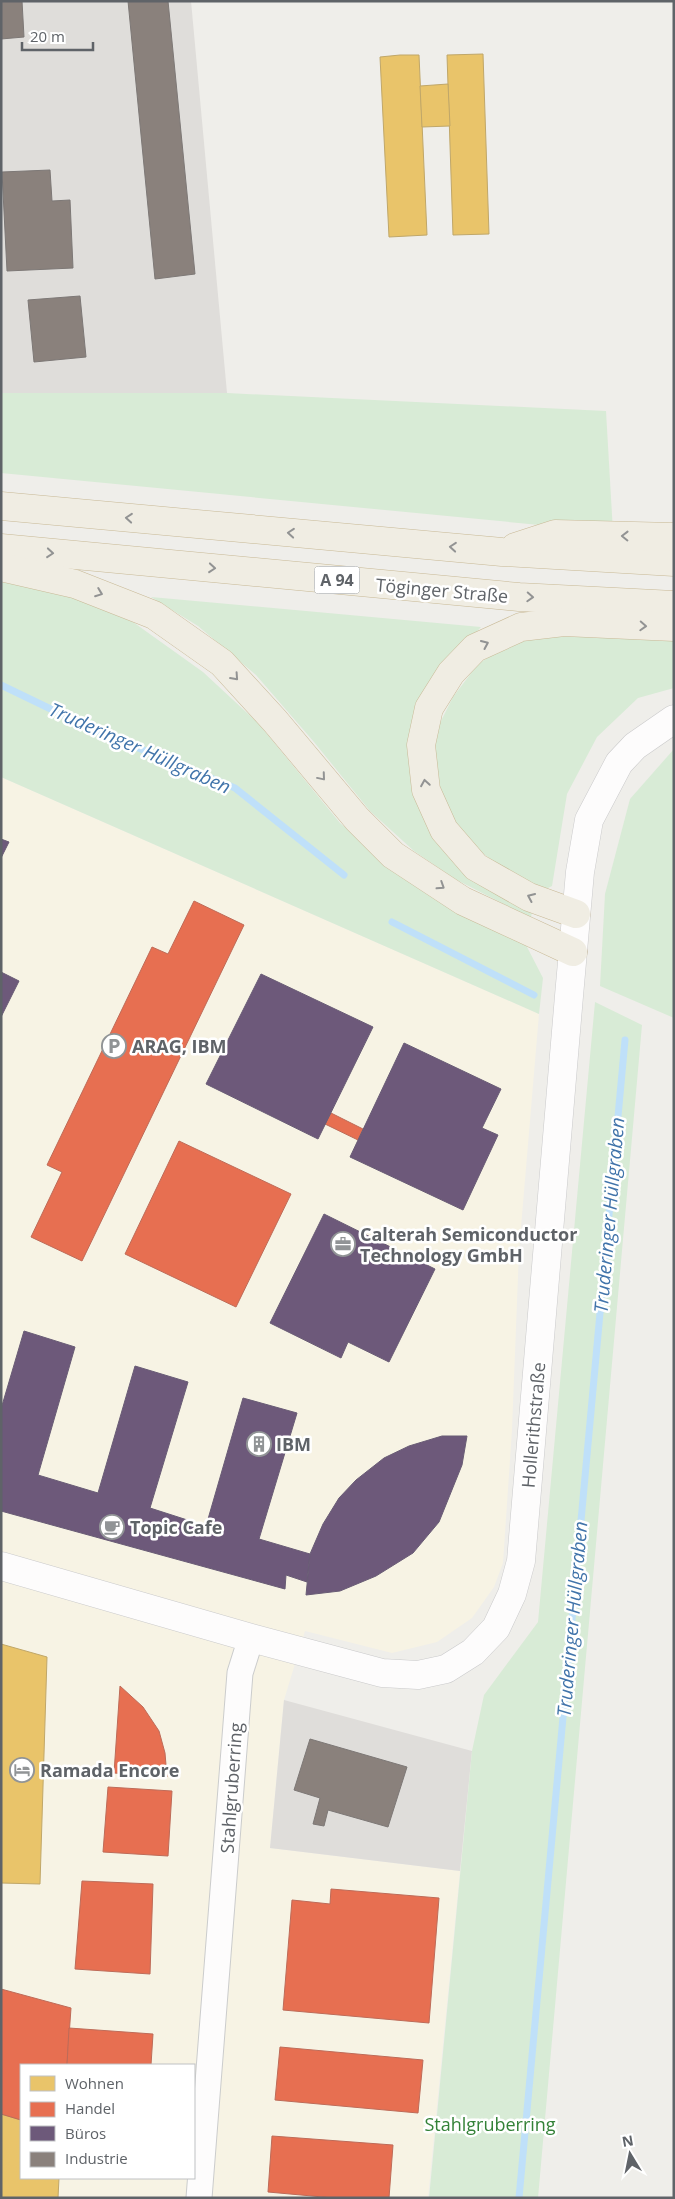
<svg xmlns="http://www.w3.org/2000/svg" width="675" height="2199" font-family="'Open Sans',sans-serif">
	<rect width="100%" height="100%" fill="#efeeea"/>
	<path fill="#f7f3e4" fill-rule="evenodd" d="M 1,777 L 539,1014 L 519,1251 L 512,1430 L 503,1563 L 494,1587 L 472,1618 L 437,1642 L 392,1653 L 305,1631 L 284,1700 L 270,1848 L 460,1871 L 428,2198 L 1,2198 ZM 21,2065 L 194,2065 L 194,2178 L 21,2178 Z"/>
	<g fill="#dfddda">
		<polygon points="1,1 191,1 227,393 1,393"/>
		<polygon points="284,1700 472,1751 460,1871 270,1848"/>
	</g>
	<g fill="#d8ebd6">
		<polygon points="1,393 227,393 606,411 613,532 1,473"/>
		<polygon points="1,582 45,587 133,622 203,672 258,723 340,823 416,887 526,945 543,978 539,1014 1,777"/>
		<polygon points="151,597 481,627 435,678 413,720 409,766 421,811 439,846 481,883 532,911 531,918 455,879 414,851 370,811 314,742 256,675 198,626"/>
		<polygon points="561,634 674,640 674,688 638,698 597,737 567,794 552,886 544,890 515,877 470,844 447,814 435,774 435,733 453,697 478,664 524,635"/>
		<polygon points="674,749 674,1018 600,986 605,894 630,799"/>
		<polygon points="595,1002 642,1025 538,2198 429,2198 472,1751 484,1695 538,1622"/>
	</g>
	<g fill="#e9c46a" stroke="#c0a769">
		<polygon points="483,54 489,234 453,235 447,55"/>
		<polygon points="400,55 419,55 427,235 389,237 380,57"/>
		<polygon points="448,84 450,126 422,127 420,86"/>
		<polygon points="1,1644 47,1657 40,1884 1,1883"/>
		<polygon points="1,2114 21,2120 21,2178 59,2178 58,2198 1,2198"/>
	</g>
	<g fill="#e76f51" stroke="#be6b58">
		<polygon points="194,901 244,925 82,1261 31,1237 62,1172 47,1165 152,947 168,954"/>
		<polygon points="331,1113 363,1129 358,1140 325,1124"/>
		<polygon points="179,1141 291,1194 236,1307 125,1254"/>
		<polygon points="120,1686 143,1707 159,1731 165,1753 167,1777 114,1773"/>
		<polygon points="108,1787 172,1791 168,1856 103,1852"/>
		<polygon points="82,1881 153,1884 150,1974 75,1969"/>
		<polygon points="331,1889 439,1898 429,2023 283,2010 292,1900 330,1904"/>
		<polygon points="1,1989 71,2008 67,2065 21,2065 21,2120 1,2114"/>
		<polygon points="69,2028 153,2034 151,2065 67,2065"/>
		<polygon points="280,2047 423,2060 418,2113 275,2100"/>
		<polygon points="272,2136 393,2145 389,2198 334,2198 268,2192"/>
	</g>
	<g fill="#6d597a" stroke="#695c75">
		<polygon points="1,839 9,842 1,858"/>
		<polygon points="1,972 19,981 1,1017"/>
		<polygon points="261,974 373,1027 318,1139 206,1084"/>
		<polygon points="404,1043 501,1089 482,1128 498,1135 463,1210 350,1157"/>
		<polygon points="324,1214 435,1269 389,1362 348,1342 341,1358 270,1323"/>
		<polygon points="24,1331 75,1347 38,1475 98,1493 135,1366 188,1382 150,1508 206,1526 243,1398 297,1413 259,1539 310,1554 307,1582 286,1575 285,1589 1,1511 1,1409"/>
		<polygon points="442,1436 467,1436 462,1465 439,1522 413,1553 376,1576 340,1591 306,1595 310,1554 323,1524 339,1498 356,1480 384,1458 409,1446"/>
	</g>
	<g fill="#8a817c" stroke="#7d7876">
		<polygon points="1,1 22,1 24,37 1,39"/>
		<polygon points="128,1 168,1 195,274 155,279"/>
		<polygon points="50,170 52,201 70,200 73,268 7,271 2,172"/>
		<polygon points="80,296 86,357 34,362 28,300"/>
		<polygon points="310,1739 407,1767 388,1827 328,1810 324,1826 313,1824 320,1798 294,1790"/>
	</g>
	<g fill="none" stroke-linecap="round" stroke-linejoin="round">
		<g stroke="#bfe0f9" stroke-width="7">
			<polyline points="1,685 90,728 235,788 344,875"/>
			<polyline points="392,922 534,995"/>
			<polyline points="519,2198 625,1040"/>
		</g>
		<defs>
			<polyline id="minor" points="199,2198 240,1673 251,1638"/>
			<polyline id="secondary" points="1,1566 251,1638 382,1673 418,1675 446,1669 473,1652 496,1628 512,1594 521,1561 569,996 580,872 589,820 619,763 635,746 674,719"/>
			<g id="motorway">
				<polyline points="1,506 502,552 674,562"/>
				<polyline points="515,547 555,534 674,537"/>
				<polyline points="1,548 519,597 674,605"/>
				<polyline points="1,567 75,584 154,615 222,663 275,721 357,819 393,855 463,901 573,952"/>
				<polyline points="576,914 529,897 476,867 444,830 426,790 421,745 429,708 451,673 475,648 521,627 564,622 674,627"/>
			</g>
		</defs>
		<use href="#minor" stroke="#cbcccc" stroke-width="27"/>
		<use href="#secondary" stroke="#cacacb" stroke-width="29"/>
		<use href="#motorway" stroke="#c8b996" stroke-width="29"/>
		<use href="#minor" stroke="#fdfcfc" stroke-width="25"/>
		<use href="#secondary" stroke="#fdfcfc" stroke-width="28"/>
		<use href="#motorway" stroke="#f0ede3" stroke-width="28"/>
	</g>
	<defs><path id="oneway-chevron" d="M-2-3.5L2.5 0L-2 3.5" fill="none" stroke-width="1.6" stroke-linecap="round" stroke-linejoin="round" transform="scale(1.25)"/></defs>
	<g stroke="#929393">
		<use href="#oneway-chevron" transform="translate(129 518) rotate(-175)"/>
		<use href="#oneway-chevron" transform="translate(291 533) rotate(-175)"/>
		<use href="#oneway-chevron" transform="translate(625 536) rotate(-179)"/>
		<use href="#oneway-chevron" transform="translate(453 547) rotate(-175)"/>
		<use href="#oneway-chevron" transform="translate(50 553) rotate(5)"/>
		<use href="#oneway-chevron" transform="translate(212 568) rotate(5)"/>
		<use href="#oneway-chevron" transform="translate(99 593) rotate(21)"/>
		<use href="#oneway-chevron" transform="translate(530 597) rotate(3)"/>
		<use href="#oneway-chevron" transform="translate(643 626) rotate(3)"/>
		<use href="#oneway-chevron" transform="translate(485 644) rotate(-24)"/>
		<use href="#oneway-chevron" transform="translate(235 677) rotate(48)"/>
		<use href="#oneway-chevron" transform="translate(322 777) rotate(50)"/>
		<use href="#oneway-chevron" transform="translate(425 783) rotate(-99)"/>
		<use href="#oneway-chevron" transform="translate(441 886) rotate(33)"/>
		<use href="#oneway-chevron" transform="translate(531 897) rotate(-156)"/>
	</g>
	<defs>
		<symbol id="parking-ring" viewBox="-11 -11 22 22"><circle r="9.5" fill="#fff" stroke="#919496" stroke-width="1.5"/><path d="M-3.5-5.5H1a3.5 3.5 0 0 1 0 7H-1V5.5H-3.5ZM-1-3.4V-.6H.8a1.4 1.4 0 0 0 0-2.8Z" fill="#919496"/></symbol>
		<symbol id="office-ring" viewBox="-11 -11 22 22"><circle r="9.5" fill="#fff" stroke="#919496" stroke-width="1.5"/><path d="M-6-3h4V-5.5h4V-3h4V5H-6ZM-1-4.5V-3h2v-1.5ZM-6 0V1H6V0Z" fill="#919496"/></symbol>
		<symbol id="building-ring" viewBox="-11 -11 22 22"><circle r="9.5" fill="#fff" stroke="#919496" stroke-width="1.5"/><path d="M-4-6H4V6H1V3H-1V6H-4ZM-2.5-4.3h1.7v1.8h-1.7ZM.8-4.3h1.7v1.8H.8ZM-2.5-1h1.7V.8h-1.7ZM.8-1h1.7V.8H.8Z" fill="#919496"/></symbol>
		<symbol id="cafe-ring" viewBox="-11 -11 22 22"><circle r="9.5" fill="#fff" stroke="#919496" stroke-width="1.5"/><path d="M-5.5-4.5H6V0H3Q3 3.5 0 3.5H-2.5Q-5.5 3.5-5.5 0ZM3-3.2v2h1.7v-2ZM-6 4.5H4V6H-6Z" fill="#919496"/></symbol>
		<symbol id="hotel-ring" viewBox="-11 -11 22 22"><circle r="9.5" fill="#fff" stroke="#919496" stroke-width="1.5"/><path d="M-6-4.5h1.5V1H6V5H4.5V3h-9V5H-6ZM-4 0a1.8 1.8 0 1 1 3.6 0ZM.5 0V-2.5h3Q6-2.5 6 0Z" fill="#919496"/></symbol>
	</defs>
	<g fill-rule="evenodd">
		<use href="#parking-ring" x="100" y="1032" width="28" height="28"/>
		<use href="#office-ring" x="329" y="1230" width="28" height="28"/>
		<use href="#building-ring" x="245" y="1430" width="28" height="28"/>
		<use href="#cafe-ring" x="98" y="1513" width="28" height="28"/>
		<use href="#hotel-ring" x="8" y="1756" width="28" height="28"/>
	</g>
	<g text-anchor="middle" dominant-baseline="central" stroke-width="5" stroke-linejoin="round" paint-order="stroke">
		<rect fill="#fff" stroke="#8f9295" stroke-width="1" x="314.5" y="566.5" width="45" height="27" rx="4"/>
		<g font-size="16" font-weight="bold" fill="#5f6368">
			<text x="337" y="580">A 94</text>
		</g>
		<g font-size="18" fill="#5f6368" stroke="#fff">
			<text transform="translate(442 590) rotate(5)">Töginger Straße</text>
			<text transform="translate(533 1425) rotate(-85)">Hollerithstraße</text>
			<text transform="translate(231 1788) rotate(-86)">Stahlgruberring</text>
		</g>
		<g font-size="18" font-weight="bold" fill="#5f6368" stroke="#fff" text-anchor="start">
			<text x="132" y="1046">ARAG, IBM</text>
			<text x="360" y="1234">Calterah Semiconductor<tspan x="360" dy="21">Technology GmbH</tspan></text>
			<text x="276" y="1444">IBM</text>
			<text x="130" y="1527">Topic Cafe</text>
			<text x="40" y="1770">Ramada Encore</text>
		</g>
		<g font-size="18" fill="#348238" stroke="#fff">
			<text x="490" y="2124">Stahlgruberring</text>
		</g>
		<g font-size="19" font-style="italic" fill="#4174aa" stroke="#fff">
			<text transform="translate(140 748) rotate(24)">Truderinger Hüllgraben</text>
			<text transform="translate(609 1215) rotate(-85)">Truderinger Hüllgraben</text>
			<text transform="translate(572 1619) rotate(-85)">Truderinger Hüllgraben</text>
		</g>
	</g>
	<rect width="675" height="2199" fill="none" stroke="#5f6368" stroke-width="5"/>
	<rect x="20" y="2064" width="175" height="115" fill="#ffffff" stroke="#bfc1c3"/>
	<rect x="30" y="2076" width="25" height="15" fill="#e9c46a" stroke="#bfc1c3"/>
	<text x="65" y="2089" font-size="15" fill="#5f6368">Wohnen</text>
	<rect x="30" y="2102" width="25" height="15" fill="#e76f51" stroke="#bfc1c3"/>
	<text x="65" y="2114" font-size="15" fill="#5f6368">Handel</text>
	<rect x="30" y="2126" width="25" height="15" fill="#6d597a" stroke="#bfc1c3"/>
	<text x="65" y="2139" font-size="15" fill="#5f6368">Büros</text>
	<rect x="30" y="2152" width="25" height="15" fill="#8a817c" stroke="#bfc1c3"/>
	<text x="65" y="2164" font-size="15" fill="#5f6368">Industrie</text>
	<g transform="translate(630 2154) rotate(350)" stroke="#ffffff" stroke-width="4" paint-order="stroke">
	<path d="M0-4L9 19L0 12L-9 19Z" fill="#5f6368"/>
	<text y="-8" font-size="14" font-weight="bold" text-anchor="middle" fill="#5f6368">N</text>
	</g>
	<path d="M22 42v8h71v-8" fill="none" stroke="#5f6368" stroke-width="2.5"/>
	<text x="30" y="42" font-size="15" fill="#5f6368" stroke="#ffffff" stroke-width="4" paint-order="stroke">20 m</text>
</svg>
